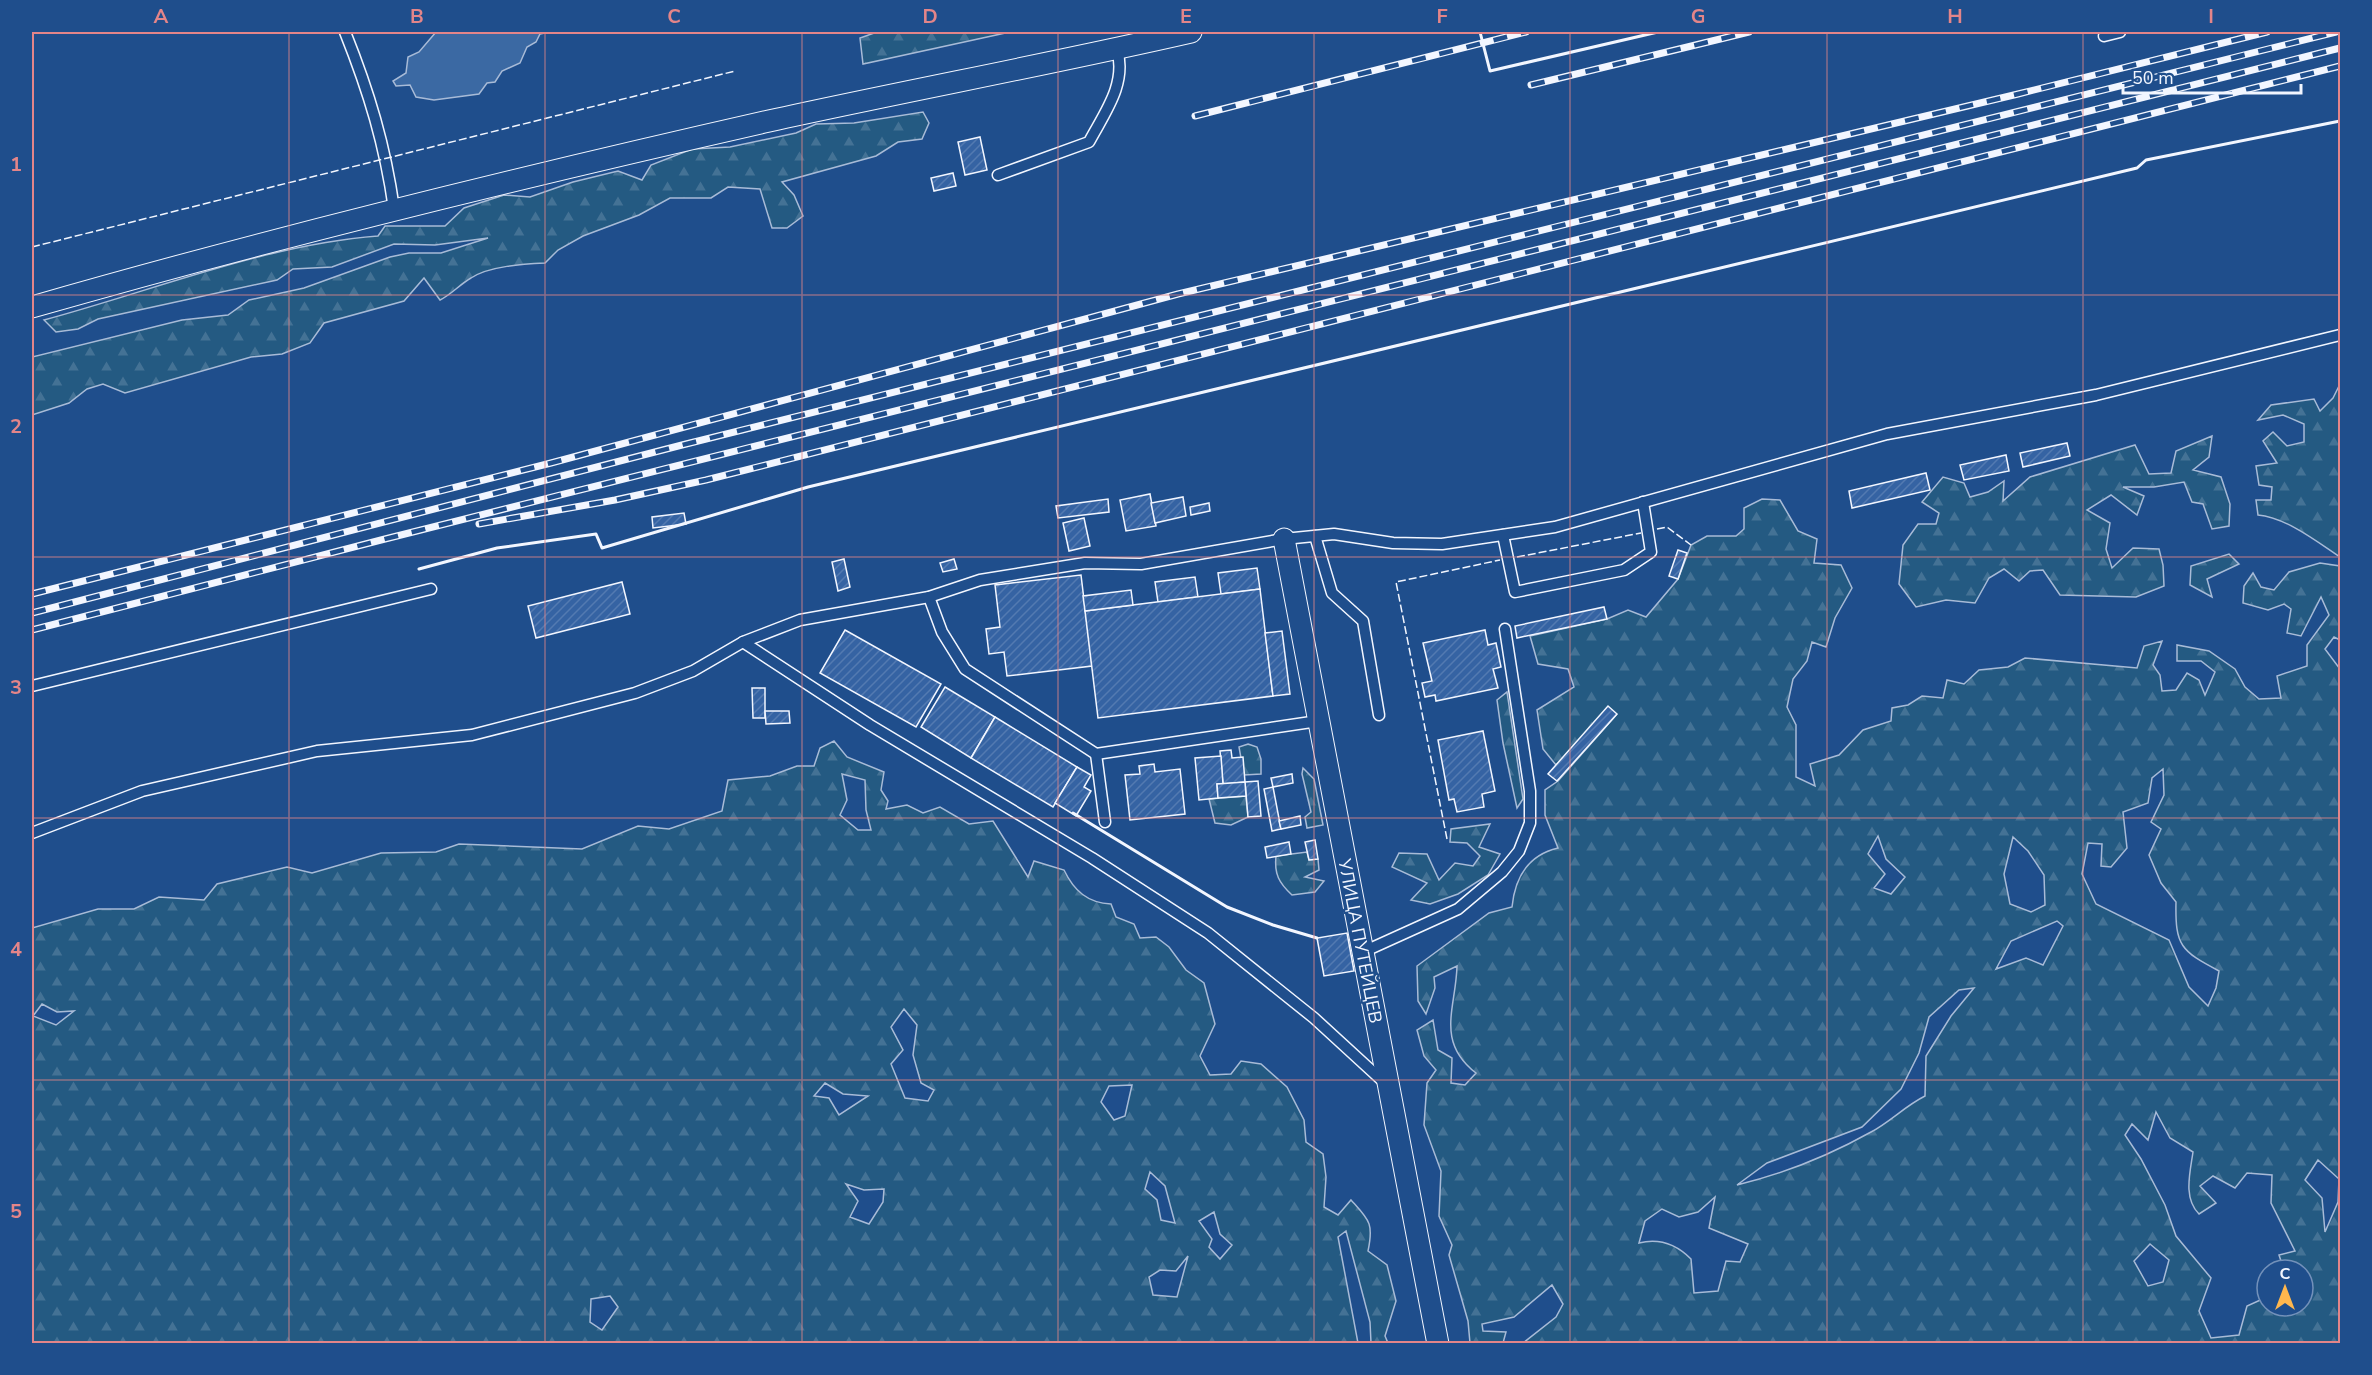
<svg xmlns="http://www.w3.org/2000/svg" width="2372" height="1375" font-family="'Nunito Sans',sans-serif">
	<defs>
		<pattern id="forest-firs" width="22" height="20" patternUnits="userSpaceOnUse" patternTransform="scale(1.5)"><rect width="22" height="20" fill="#245a82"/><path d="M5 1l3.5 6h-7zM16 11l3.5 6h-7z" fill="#447295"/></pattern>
		<pattern id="building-hatch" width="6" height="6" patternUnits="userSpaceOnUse" patternTransform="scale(1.5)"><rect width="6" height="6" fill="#3563a3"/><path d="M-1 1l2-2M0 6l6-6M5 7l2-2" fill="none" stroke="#537ab1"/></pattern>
	</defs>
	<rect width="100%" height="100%" fill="#1f4e8c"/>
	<g fill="url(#forest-firs)" stroke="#a8bbd7" stroke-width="1.5" fill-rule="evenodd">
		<polygon points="877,32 1010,32 863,64 860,38"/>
		<path d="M 923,112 L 929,123 L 922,139 L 898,142 L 876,156 L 782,182 L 794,195 L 803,216 L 787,228 L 772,228 L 760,189 L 728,187 L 711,198 L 670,198 L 639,215 L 583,236 L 558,250 L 545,263 C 524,264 489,266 471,278 C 459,285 452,294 440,300 L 424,278 L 404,301 L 324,323 L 310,343 L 282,354 L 251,357 L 125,393 L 103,384 L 87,389 L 69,403 L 32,415 L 32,357 L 182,320 L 228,315 L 249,300 L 304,288 L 390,257 L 409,253 L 441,253 L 488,238 L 435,245 L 394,244 L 332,267 L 293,269 L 277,280 L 98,319 L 78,329 L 56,332 L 44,320 C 152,291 268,244 378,236 L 385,226 L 445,226 L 464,208 L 504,195 L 530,197 L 573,182 L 618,171 L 642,180 L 651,165 L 692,149 L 730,147 L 796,133 L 816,124 L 854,123 Z"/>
		<path d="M 2340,384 L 2340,557 C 2316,541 2287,518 2258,515 L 2256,500 L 2271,500 L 2272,487 L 2259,485 L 2256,466 L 2277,463 L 2263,441 L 2273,432 L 2287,446 L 2304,442 L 2304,424 L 2283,415 L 2258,420 L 2271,405 L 2314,399 L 2320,411 L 2333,398 Z"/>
		<polygon points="2212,436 2209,457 2193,470 2221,477 2230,504 2229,526 2212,529 2203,504 2192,502 2184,482 2154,487 2123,487 2144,496 2137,515 2111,495 2087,510 2110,523 2106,549 2112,568 2133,548 2159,549 2163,565 2164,586 2136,597 2060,595 2043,570 2030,571 2019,581 2004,569 1989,578 1975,603 1946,600 1916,607 1899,584 1903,545 1918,524 1936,524 1939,513 1922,502 1943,477 1964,483 1970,497 1988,492 2004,481 2003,501 2030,477 2135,445 2149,474 2171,473 2176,451"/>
		<path d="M 1762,499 L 1780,500 L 1798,531 L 1817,539 L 1814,563 L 1841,565 L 1852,588 L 1835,618 L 1826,647 L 1812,642 L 1807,661 L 1793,679 L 1787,707 L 1796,725 L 1796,777 L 1815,786 L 1810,764 L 1839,755 L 1863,730 L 1891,721 L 1892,708 L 1908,705 L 1922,696 L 1943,698 L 1947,680 L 1964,684 L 1979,670 L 2008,667 L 2025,658 L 2137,668 L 2144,646 L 2162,641 L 2153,665 L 2160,675 L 2162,691 L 2176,690 L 2187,673 L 2199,680 L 2205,695 L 2215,672 L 2201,661 L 2177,661 L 2177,645 L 2209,651 L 2235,669 L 2245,687 L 2259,699 L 2281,698 L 2277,676 L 2307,666 L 2307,645 L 2329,615 L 2321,597 L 2301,636 L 2287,633 L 2291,609 L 2284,604 L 2268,610 L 2243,603 L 2244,586 L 2253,573 L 2261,587 L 2274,590 L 2289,572 L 2320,563 L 2340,566 L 2340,640 L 2334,637 L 2325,649 L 2340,669 L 2340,1343 L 1523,1343 L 1556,1317 L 1563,1304 L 1552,1285 L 1514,1317 L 1482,1324 L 1483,1331 L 1506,1332 L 1503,1343 L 1470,1343 L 1468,1321 L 1449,1255 L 1452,1245 L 1439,1216 L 1441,1171 L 1424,1125 L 1427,1083 L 1436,1070 L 1424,1056 L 1417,1030 L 1433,1020 L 1438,1050 L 1452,1058 L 1451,1083 L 1465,1085 L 1476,1073 C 1435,1041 1456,1008 1457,966 L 1434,977 L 1435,988 L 1426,1014 L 1418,1001 L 1417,966 L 1489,913 L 1512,907 C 1515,878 1528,855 1558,848 L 1545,815 L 1545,790 L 1558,781 L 1617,714 L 1556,765 L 1543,749 L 1537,710 L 1574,687 L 1568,669 L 1538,664 L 1530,636 L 1607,619 L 1628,610 L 1646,617 L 1678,579 L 1691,545 L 1707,536 L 1736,536 L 1744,529 L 1744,508 ZM 2163,769 L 2164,795 L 2151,822 L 2161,829 L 2149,855 L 2161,883 L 2176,902 C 2175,946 2181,951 2219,971 L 2216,988 L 2208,1006 L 2189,987 L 2169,940 L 2096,904 L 2082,874 L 2088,843 L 2102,844 L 2101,866 L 2111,867 L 2127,848 L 2123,812 L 2148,803 L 2152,778 ZM 1878,836 L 1886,859 L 1905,877 L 1891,894 L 1874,888 L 1885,874 L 1868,854 ZM 2013,837 L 2028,851 L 2044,875 L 2045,905 L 2031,912 L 2010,904 L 2004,874 ZM 2057,921 L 2063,926 L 2043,965 L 2026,958 L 1996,969 L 2011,941 ZM 1974,988 L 1951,1016 L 1926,1056 L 1925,1096 C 1905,1106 1890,1122 1871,1132 C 1830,1155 1782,1174 1737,1185 L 1767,1163 L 1862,1127 L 1901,1089 L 1919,1053 L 1929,1017 L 1959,990 ZM 2156,1112 L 2170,1138 L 2193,1152 C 2190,1173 2183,1198 2199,1214 L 2216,1203 L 2200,1186 L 2213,1176 L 2235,1188 L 2247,1173 L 2272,1175 L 2271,1203 L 2295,1251 L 2279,1255 L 2284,1270 L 2303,1270 L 2303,1306 L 2267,1306 L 2267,1297 L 2247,1306 L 2239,1335 L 2211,1338 L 2199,1311 L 2211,1278 L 2176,1236 L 2165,1205 L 2141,1159 L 2125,1135 L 2132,1124 L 2148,1140 ZM 2318,1160 L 2339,1179 L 2338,1202 L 2325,1232 L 2322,1198 L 2305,1180 ZM 1715,1197 L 1709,1228 L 1748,1244 L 1740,1262 L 1726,1261 L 1718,1291 L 1694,1293 L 1691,1259 C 1677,1245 1659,1238 1639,1243 L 1645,1221 L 1662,1209 L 1679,1217 L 1698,1212 ZM 2150,1244 L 2169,1260 L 2163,1282 L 2148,1286 L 2134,1261 Z"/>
		<polygon points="2229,554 2239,564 2207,579 2212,597 2190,585 2191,566"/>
		<polygon points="1507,692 1523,799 1517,808 1503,743 1497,700"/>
		<path d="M 834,741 L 847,757 L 884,772 L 881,790 L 888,801 L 886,809 L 907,805 L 923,813 L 940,807 L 969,824 L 993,821 L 1028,877 L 1034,861 L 1064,870 C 1074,891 1088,903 1111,904 L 1116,917 L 1134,924 L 1140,938 L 1156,937 L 1169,947 L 1186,970 L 1204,983 L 1215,1024 L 1200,1056 L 1210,1075 L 1231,1074 L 1241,1061 L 1261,1064 L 1287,1087 L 1304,1120 L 1306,1142 L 1323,1154 L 1326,1177 L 1324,1207 L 1338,1215 L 1351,1200 C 1369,1220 1374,1223 1368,1251 L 1387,1265 L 1396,1301 L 1385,1336 L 1388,1343 L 1371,1343 L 1370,1322 L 1346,1231 L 1338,1237 L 1358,1343 L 32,1343 L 32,928 L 98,909 L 134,909 L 159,897 L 204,900 L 217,884 L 287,867 L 312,873 L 381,853 L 436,852 L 459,844 L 582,849 L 638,826 L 669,829 L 722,811 L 728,780 L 770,776 L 797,766 L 814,766 L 820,748 ZM 842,774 L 865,780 L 866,810 L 871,830 L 858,830 L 840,815 L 847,800 ZM 42,1004 L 57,1012 L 74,1011 L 56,1025 L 33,1016 ZM 904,1009 L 917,1025 L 913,1055 L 921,1083 L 934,1090 L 928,1101 L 905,1098 L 891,1064 L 903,1050 L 891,1027 ZM 825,1083 L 843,1094 L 868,1096 L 839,1115 L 829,1098 L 814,1096 ZM 1132,1085 L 1125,1116 L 1114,1120 L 1101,1102 L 1109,1086 ZM 1150,1172 L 1165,1186 L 1175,1223 L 1161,1220 L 1157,1200 L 1145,1189 ZM 846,1184 L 864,1190 L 884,1189 L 883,1202 L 869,1224 L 850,1217 L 858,1201 ZM 1214,1212 L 1220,1234 L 1232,1245 L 1220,1259 L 1209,1247 L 1212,1239 L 1199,1221 ZM 1188,1256 L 1177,1297 L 1153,1295 L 1149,1277 L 1160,1270 L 1176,1271 ZM 610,1296 L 618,1307 L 602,1330 L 590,1322 L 591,1299 Z"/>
		<polygon points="1248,744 1257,747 1261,759 1261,774 1244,775 1239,747"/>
		<polygon points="1303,768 1314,779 1323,825 1307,828 1305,817 1311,812 1302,774"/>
		<polygon points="1246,796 1248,817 1231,825 1215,823 1209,799"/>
		<polygon points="1490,824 1479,847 1500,854 1488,875 1458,894 1430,904 1411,900 1427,883 1392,867 1399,853 1427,854 1439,880 1455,863 1473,866 1480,856 1467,843 1450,842 1451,829"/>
		<path d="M 1307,852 L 1309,860 L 1318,859 L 1319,870 L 1305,877 L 1324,881 L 1315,892 L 1292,895 C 1279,883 1274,874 1276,856 Z"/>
	</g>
	<polygon fill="#3b69a3" stroke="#a8bbd7" stroke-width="1.5" points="436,32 550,32 540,34 536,42 527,47 520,63 502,71 495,82 487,83 479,94 434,100 416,97 410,85 396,86 393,81 406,73 408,57 419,52"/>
	<g fill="url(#building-hatch)" stroke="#f2f6ff" stroke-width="1.5">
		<polygon points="980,137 987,170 965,175 958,142"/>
		<polygon points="953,173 956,186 934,191 931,178"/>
		<polygon points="2067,443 2070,456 2023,467 2020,453"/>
		<polygon points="2006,455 2009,471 1964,480 1960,465"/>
		<polygon points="1926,473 1930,490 1852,508 1849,491"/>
		<polygon points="1150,494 1156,526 1126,531 1120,500"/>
		<polygon points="1183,497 1186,516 1155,523 1151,503"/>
		<polygon points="1108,499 1109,512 1058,518 1056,506"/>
		<polygon points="1209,503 1210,511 1191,515 1190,507"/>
		<polygon points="684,513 686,524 653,528 652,517"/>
		<polygon points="1084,518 1090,546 1069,551 1063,523"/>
		<polygon points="1678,550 1687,553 1678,579 1669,576"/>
		<polygon points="844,559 850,587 838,591 832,562"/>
		<polygon points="954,559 957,569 943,572 940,563"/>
		<polygon points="1257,568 1260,589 1221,594 1218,573"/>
		<polygon points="1081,575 1092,666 1007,676 1004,652 989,654 986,629 1000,627 995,585"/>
		<polygon points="1195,577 1198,597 1158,602 1155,582"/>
		<polygon points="622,582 630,614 536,638 528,606"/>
		<polygon points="1260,589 1273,696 1098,718 1085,611"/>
		<polygon points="1131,590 1133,605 1085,611 1083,596"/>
		<polygon points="1604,607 1607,619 1517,638 1515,626"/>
		<polygon points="845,630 941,684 916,727 820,673"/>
		<polygon points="1485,630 1488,645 1496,643 1501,667 1493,669 1498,688 1436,701 1435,695 1425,697 1422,683 1432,681 1423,643"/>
		<polygon points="1282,631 1290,694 1273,696 1265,633"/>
		<polygon points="945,687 995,717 971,758 921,727"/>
		<polygon points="752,688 765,688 765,718 753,718"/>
		<polygon points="1608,706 1617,714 1557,781 1548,774"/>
		<polygon points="765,711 789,711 790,723 766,724"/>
		<polygon points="995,717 1077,767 1053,807 971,758"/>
		<polygon points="1483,731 1495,791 1482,794 1484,807 1457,812 1454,799 1449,800 1438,740"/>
		<polygon points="1231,750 1232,758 1243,757 1245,782 1223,784 1220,751"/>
		<polygon points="1221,756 1223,784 1217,784 1218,798 1199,800 1195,758"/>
		<polygon points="1154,764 1155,772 1180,769 1185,814 1130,820 1125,775 1140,774 1139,766"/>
		<polygon points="1077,767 1091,775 1084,787 1091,791 1076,816 1055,803"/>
		<polygon points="1292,774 1293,783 1273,787 1271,778"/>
		<polygon points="1258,781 1261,816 1248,817 1245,782"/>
		<polygon points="1245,782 1246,796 1218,798 1217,784"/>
		<polygon points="1273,787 1281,829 1272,831 1264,789"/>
		<polygon points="1300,816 1301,825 1281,829 1279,821"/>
		<polygon points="1315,840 1318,859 1309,860 1305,842"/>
		<polygon points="1289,842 1291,854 1267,858 1265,847"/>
		<polygon points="1347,933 1354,971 1324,976 1317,938"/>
	</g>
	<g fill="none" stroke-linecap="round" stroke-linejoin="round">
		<defs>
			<g id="service">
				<path d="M 345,32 C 369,92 385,145 394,209"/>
				<polyline points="2104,36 2120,32"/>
				<path d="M 998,175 L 1089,142 C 1105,112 1127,84 1117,49"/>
				<polyline points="1503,535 1515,592 1624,570 1651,552 1643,502"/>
				<polyline points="1315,536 1332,593 1363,621 1379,715"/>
				<polyline points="929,597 942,632 965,669 1096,754 1318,721"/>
				<polyline points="743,642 870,725 1092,858 1208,933 1314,1018 1386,1084"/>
				<polyline points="32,686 431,589"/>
				<polyline points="1096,754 1105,822"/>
				<polyline points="32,833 142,791 317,751 472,735 635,693 693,671 743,642 800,620 929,597 980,580 1085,563 1141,564 1284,539 1334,534 1393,543 1442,544 1555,527 1887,434 2096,395 2340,335"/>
				<polyline points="1363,952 1458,909 1502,872 1519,851 1530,823 1530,791 1505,629"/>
			</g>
			<g id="minor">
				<path d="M 32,307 C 275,237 522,177 769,121 C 910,90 1051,64 1191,32"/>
				<polyline points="1284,539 1438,1344"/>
			</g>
		</defs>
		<use href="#service" stroke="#f2f6ff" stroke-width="13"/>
		<use href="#minor" stroke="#f2f6ff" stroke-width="23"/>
		<use href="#service" stroke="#1f4e8c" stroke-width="10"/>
		<use href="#minor" stroke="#1f4e8c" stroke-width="21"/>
		<defs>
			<g id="rail">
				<polyline points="1531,85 1749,32"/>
				<polyline points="1195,116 1526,32"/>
				<polyline points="479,524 615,500 706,480 2340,66"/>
				<polyline points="32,594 551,463 1178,294 2018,94 2267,32"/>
				<polyline points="32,613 682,445 2336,32"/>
				<polyline points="32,630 381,540 2340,48"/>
			</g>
		</defs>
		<use href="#rail" stroke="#f2f6ff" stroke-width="7"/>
		<use href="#rail" stroke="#1f4e8c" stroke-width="4.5" stroke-dasharray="14" stroke-linecap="butt"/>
		<g stroke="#f2f6ff" stroke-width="1.5" stroke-dasharray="8 3" stroke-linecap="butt">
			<polyline points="32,247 735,71"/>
			<polyline points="1657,529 1667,527 1691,545"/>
			<polyline points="1517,557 1641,533"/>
			<polyline points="1447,839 1396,582 1500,560"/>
		</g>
		<g stroke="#f2f6ff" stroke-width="3">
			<polyline points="1480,32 1490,71 1658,32"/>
			<polyline points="419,569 497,548 596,534 602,548 808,487 2137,168 2146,160 2340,121"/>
			<polyline points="1073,813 1227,907 1273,925 1317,938"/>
		</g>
	</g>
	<path fill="none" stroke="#e38589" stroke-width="1.5" stroke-opacity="0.55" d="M 289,32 L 289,1344M 545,32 L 545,1344M 802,32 L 802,1344M 1058,32 L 1058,1344M 1314,32 L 1314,1344M 1570,32 L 1570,1344M 1827,32 L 1827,1344M 2083,32 L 2083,1344M 32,295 L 2340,295M 32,557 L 2340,557M 32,818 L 2340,818M 32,1080 L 2340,1080"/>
	<g text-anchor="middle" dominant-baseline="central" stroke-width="4.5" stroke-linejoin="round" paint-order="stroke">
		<g font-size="18" fill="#f2f6ff" stroke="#1f4e8c">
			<text transform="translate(1360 941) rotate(79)">УЛИЦА ПУТЕЙЦЕВ</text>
		</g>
	</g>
	<rect width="2372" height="1375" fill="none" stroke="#1f4e8c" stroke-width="66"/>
	<g transform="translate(2285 1288)"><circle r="28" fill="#1f4e8c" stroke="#7391ba" stroke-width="1.5"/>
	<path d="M0-4.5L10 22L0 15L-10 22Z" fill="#ffb74d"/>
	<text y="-9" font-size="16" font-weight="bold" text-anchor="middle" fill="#f2f6ff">С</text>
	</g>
	<path d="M2123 84v9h178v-9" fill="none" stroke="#f2f6ff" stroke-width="3"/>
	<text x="2132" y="84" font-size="18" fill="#f2f6ff" stroke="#1f4e8c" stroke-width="4.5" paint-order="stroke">50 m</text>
	<rect x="33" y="33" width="2306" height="1309" fill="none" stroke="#e38589" stroke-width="2"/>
	<g font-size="20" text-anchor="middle" font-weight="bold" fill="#e38589">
		<text x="161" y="23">A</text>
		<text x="417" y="23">B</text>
		<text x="674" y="23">C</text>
		<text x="930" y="23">D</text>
		<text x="1186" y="23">E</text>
		<text x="1442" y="23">F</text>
		<text x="1698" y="23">G</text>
		<text x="1955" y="23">H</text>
		<text x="2211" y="23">I</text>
		<text x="16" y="171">1</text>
		<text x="16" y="433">2</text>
		<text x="16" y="694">3</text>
		<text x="16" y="956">4</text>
		<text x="16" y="1218">5</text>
	</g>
</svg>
